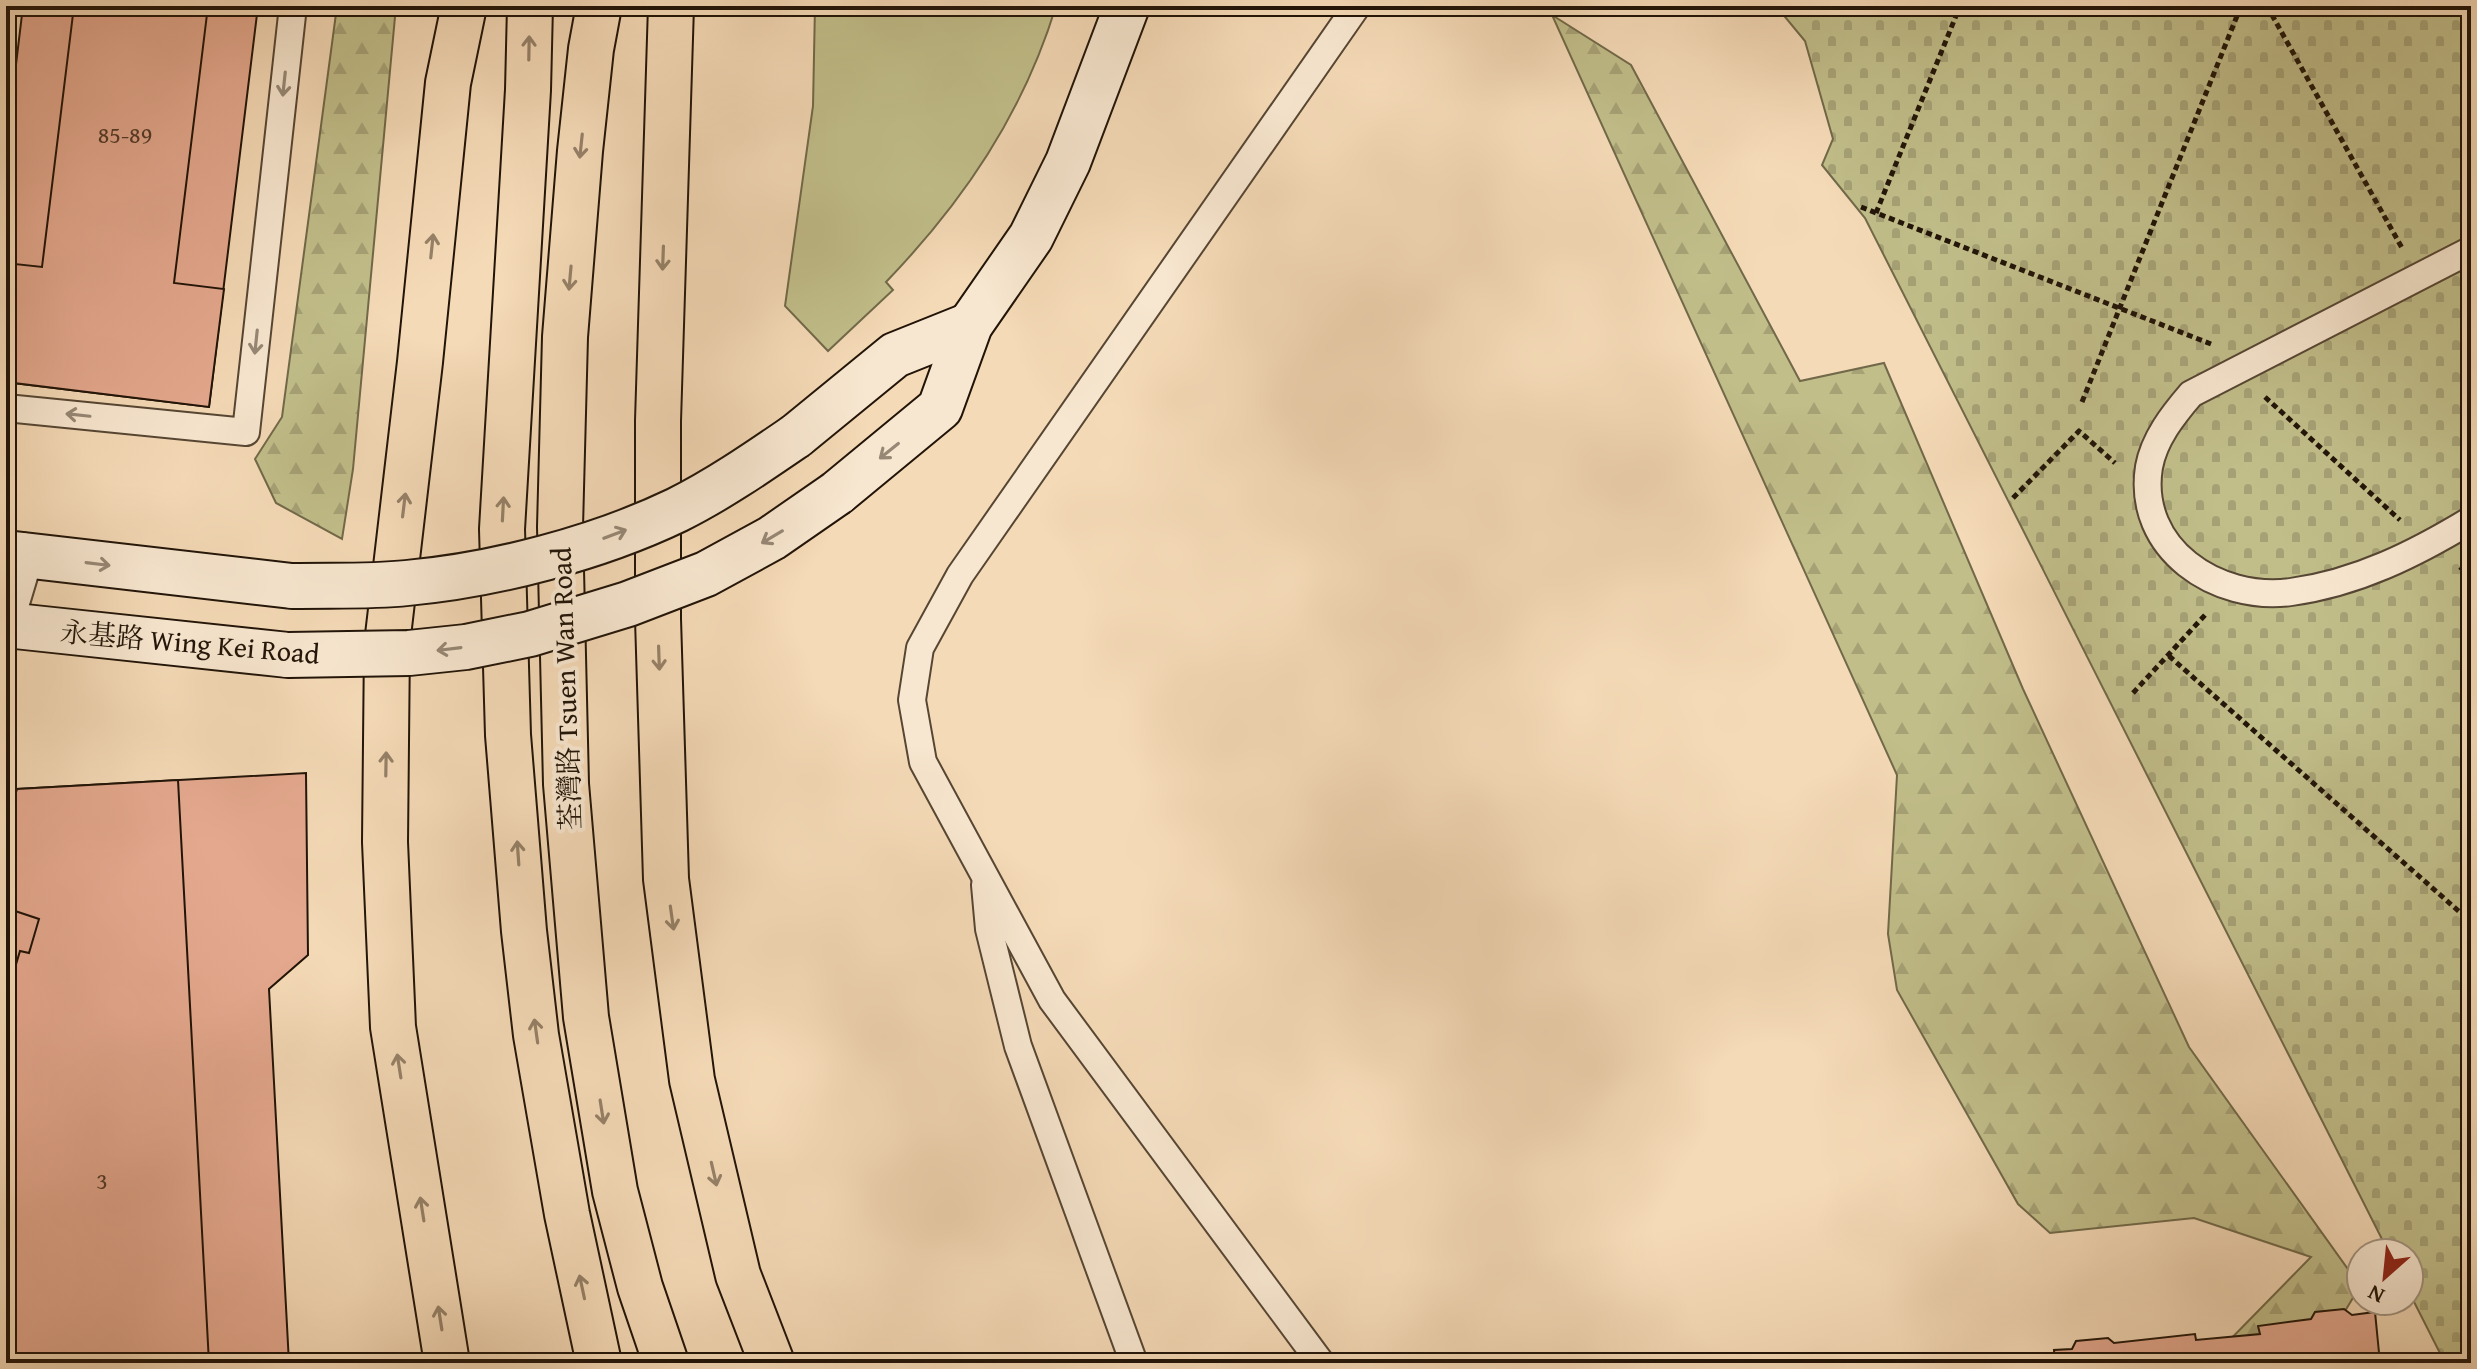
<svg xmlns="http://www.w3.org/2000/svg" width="2477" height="1369" font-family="'Gentium Book Plus','Noto Serif TC',serif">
	<defs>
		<pattern id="forest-firs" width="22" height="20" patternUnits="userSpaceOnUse" patternTransform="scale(2)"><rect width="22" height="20" fill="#c1be8a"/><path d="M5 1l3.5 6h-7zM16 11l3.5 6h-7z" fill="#a6a276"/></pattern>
		<pattern id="cemetery-stones" width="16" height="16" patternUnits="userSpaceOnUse" patternTransform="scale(2)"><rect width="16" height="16" fill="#c1be8a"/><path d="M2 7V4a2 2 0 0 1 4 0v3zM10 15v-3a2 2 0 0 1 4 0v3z" fill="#a6a276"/></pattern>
	</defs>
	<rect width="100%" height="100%" fill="#f5dab7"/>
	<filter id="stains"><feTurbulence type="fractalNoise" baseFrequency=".0025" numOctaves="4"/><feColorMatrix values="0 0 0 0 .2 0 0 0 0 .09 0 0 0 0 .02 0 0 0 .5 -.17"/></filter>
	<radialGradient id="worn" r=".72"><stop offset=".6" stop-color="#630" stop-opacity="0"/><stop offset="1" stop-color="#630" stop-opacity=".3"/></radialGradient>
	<path fill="#c1be8a" stroke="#716949" stroke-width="2" d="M 815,6 L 1056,6 C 1023,114 963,202 886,282 L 893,290 L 828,351 L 785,306 L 813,106 Z"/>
	<g fill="url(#forest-firs)" stroke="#716949" stroke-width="2">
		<polygon points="337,6 396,6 353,469 342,539 276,503 255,459 282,417"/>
		<polygon points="1552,15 1631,65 1800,381 1884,363 2023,689 2189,1047 2360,1286 2314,1363 2216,1354 2311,1257 2194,1218 2050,1233 2018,1204 1897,990 1888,934 1897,775"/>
	</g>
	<polygon fill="url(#cemetery-stones)" stroke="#716949" stroke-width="2" points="1776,6 2471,6 2471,1363 2445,1363 2409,1292 2409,1253 2389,1253 1865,218 1822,165 1833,139 1805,41"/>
	<g fill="#e4a88e" stroke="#211408" stroke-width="2">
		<polygon points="23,6 258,6 209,407 6,382 6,148"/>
		<polygon points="74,6 208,6 174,283 224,289 209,407 6,382 6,263 42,267"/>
		<polygon points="306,773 308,955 269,989 289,1363 6,1363 6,825 17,789"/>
		<polygon points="178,780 209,1363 6,1363 6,998 20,951 29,953 39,919 6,908 6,825 17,789"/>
		<polygon points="2344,1309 2352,1315 2375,1312 2380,1363 2055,1363 2054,1350 2072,1349 2076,1341 2108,1338 2114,1343 2195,1334 2196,1340 2260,1334 2258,1326 2311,1319 2315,1312"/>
	</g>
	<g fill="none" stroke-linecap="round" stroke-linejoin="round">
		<defs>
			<g id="lane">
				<path d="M 2471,250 L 2191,394 C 2173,415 2154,439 2149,467 C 2136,549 2217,602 2291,592 C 2357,583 2415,554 2471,520"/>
				<polyline points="6,408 246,432 293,6"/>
				<polyline points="985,885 989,929 1018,1046 1134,1363"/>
				<polyline points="1321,1363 1052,1000 923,762 912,700 920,648 960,575 1357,6"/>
			</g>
			<polyline id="street" points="6,605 21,555"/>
			<g id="secondary">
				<polyline points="796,436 895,355 970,325"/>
				<polyline points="837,493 940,408 970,325 1031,237 1068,162 1127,6"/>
				<polyline points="6,553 292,586"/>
				<polyline points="6,625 288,655"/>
			</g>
			<g id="highway">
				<polyline points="530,6 528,90 502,529 508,735 524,931 536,1035 567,1214 599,1363"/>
				<polyline points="599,6 591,49 580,151 565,337 560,527 566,784 586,1017 615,1191 640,1287 666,1363"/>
				<polyline points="671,6 658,421 658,619 666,879 692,1080 738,1275 772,1363"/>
				<polyline points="447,1363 393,1027 385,842 387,644 420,362 448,83 464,6"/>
			</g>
		</defs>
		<use href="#lane" stroke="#564634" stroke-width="30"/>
		<use href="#street" stroke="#564634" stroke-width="48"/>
		<use href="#secondary" stroke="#211408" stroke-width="48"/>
		<use href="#highway" stroke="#211408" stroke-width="48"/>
		<g stroke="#211408" stroke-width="5" stroke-dasharray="6 4" stroke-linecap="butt">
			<polyline points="2267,6 2402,248"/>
			<polyline points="1861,207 2211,344"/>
			<polyline points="1876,213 1960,6"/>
			<polyline points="2265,397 2400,520"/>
			<polyline points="2082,402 2241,6"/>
			<polyline points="2013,498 2079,431 2115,463"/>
			<polyline points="2460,567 2471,577"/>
			<polyline points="2169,656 2471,922"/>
			<polyline points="2133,693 2206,614"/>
		</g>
		<use href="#lane" stroke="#f8e7d0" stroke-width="26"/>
		<use href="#street" stroke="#f8e7d0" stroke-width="44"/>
		<use href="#secondary" stroke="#f8e7d0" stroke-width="44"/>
		<use href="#highway" stroke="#f5dab7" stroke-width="44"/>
		<defs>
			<g id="secondary-bridge">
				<path d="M 292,586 C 330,585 369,587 407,583 C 495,575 598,548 677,510 C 719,489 758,462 796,436"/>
				<polyline points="288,655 409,653 466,647 530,634 628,604 706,574 772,538 837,493"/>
			</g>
		</defs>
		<use href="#secondary-bridge" stroke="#211408" stroke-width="48" stroke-linecap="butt"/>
		<use href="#secondary-bridge" stroke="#f8e7d0" stroke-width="44"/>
	</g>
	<defs><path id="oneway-shaft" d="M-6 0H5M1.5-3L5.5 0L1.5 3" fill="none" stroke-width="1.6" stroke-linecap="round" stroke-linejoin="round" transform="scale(2)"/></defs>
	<g stroke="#968168">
		<use href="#oneway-shaft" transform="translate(529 48) rotate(-89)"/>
		<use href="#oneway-shaft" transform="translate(581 146) rotate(96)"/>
		<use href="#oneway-shaft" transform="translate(432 246) rotate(-84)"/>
		<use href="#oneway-shaft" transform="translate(663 258) rotate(92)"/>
		<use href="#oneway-shaft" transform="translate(570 278) rotate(95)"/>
		<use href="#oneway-shaft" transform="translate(404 505) rotate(-83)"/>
		<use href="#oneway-shaft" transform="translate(503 509) rotate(-87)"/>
		<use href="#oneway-shaft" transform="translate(659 658) rotate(88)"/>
		<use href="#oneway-shaft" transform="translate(386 764) rotate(-89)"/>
		<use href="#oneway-shaft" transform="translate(518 853) rotate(-94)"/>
		<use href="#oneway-shaft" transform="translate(672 918) rotate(82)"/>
		<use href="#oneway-shaft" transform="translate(536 1031) rotate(-98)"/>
		<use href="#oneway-shaft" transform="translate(399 1066) rotate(-99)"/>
		<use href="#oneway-shaft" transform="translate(602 1112) rotate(81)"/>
		<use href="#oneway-shaft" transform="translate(714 1174) rotate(77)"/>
		<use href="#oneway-shaft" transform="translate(422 1209) rotate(-99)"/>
		<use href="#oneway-shaft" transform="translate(582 1287) rotate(-102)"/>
		<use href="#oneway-shaft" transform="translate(440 1318) rotate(-99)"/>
	</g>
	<g stroke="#978876">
		<use href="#oneway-shaft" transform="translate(284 84) rotate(96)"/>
		<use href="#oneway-shaft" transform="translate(256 342) rotate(96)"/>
		<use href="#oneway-shaft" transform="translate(78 415) rotate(-174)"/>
		<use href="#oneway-shaft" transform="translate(889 451) rotate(141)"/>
		<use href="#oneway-shaft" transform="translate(615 534) rotate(-21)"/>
		<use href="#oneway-shaft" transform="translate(772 537) rotate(149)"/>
		<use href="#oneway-shaft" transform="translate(98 564) rotate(7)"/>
		<use href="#oneway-shaft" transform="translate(449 649) rotate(173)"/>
	</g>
	<g text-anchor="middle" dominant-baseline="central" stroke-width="8" stroke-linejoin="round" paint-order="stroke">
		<g font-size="24" fill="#52392a">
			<text x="125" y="134">85-89</text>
			<text x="102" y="1180">3</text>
		</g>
		<g font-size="28" fill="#211408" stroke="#f8e7d0">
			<text transform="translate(190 642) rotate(5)">永基路 Wing Kei Road</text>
			<text transform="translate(565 689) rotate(-92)">荃灣路 Tsuen Wan Road</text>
		</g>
	</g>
	<rect width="2477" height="1369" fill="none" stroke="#f5dab7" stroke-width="32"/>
	<rect x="8" y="8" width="2461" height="1353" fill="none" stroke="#211408" stroke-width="4"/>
	<rect x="16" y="16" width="2445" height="1337" fill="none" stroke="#211408" stroke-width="2"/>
	<g transform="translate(2385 1277) rotate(207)"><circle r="38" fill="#f8e7d0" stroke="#a29380" stroke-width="2"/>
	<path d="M0-6L14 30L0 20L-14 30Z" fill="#8f2418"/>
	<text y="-12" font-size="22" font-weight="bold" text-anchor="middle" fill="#211408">N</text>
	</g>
	<rect width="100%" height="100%" filter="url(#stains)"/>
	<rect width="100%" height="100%" fill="url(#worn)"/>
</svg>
